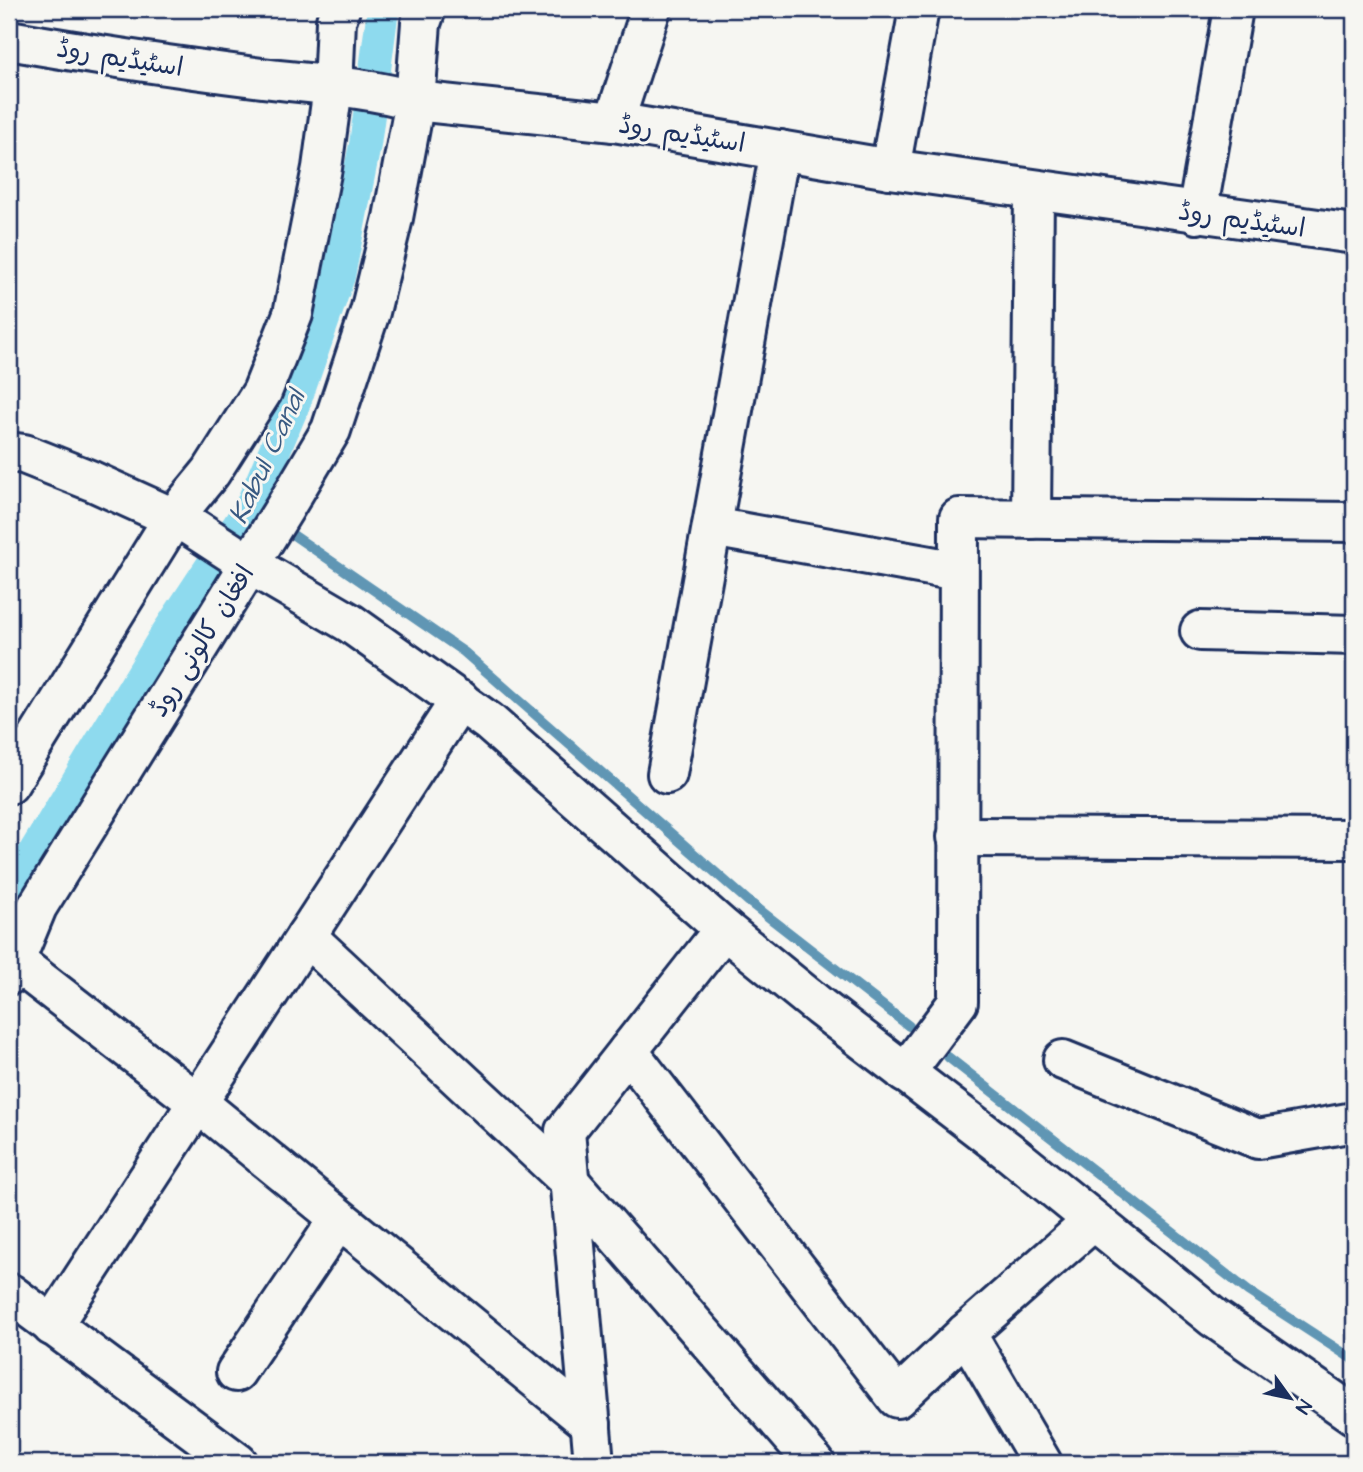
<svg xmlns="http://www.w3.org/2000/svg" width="1363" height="1472" font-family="'Architects Daughter','Playpen Sans Arabic',sans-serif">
	<rect width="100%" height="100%" fill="#f6f6f2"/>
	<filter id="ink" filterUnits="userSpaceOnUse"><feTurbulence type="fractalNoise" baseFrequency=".0143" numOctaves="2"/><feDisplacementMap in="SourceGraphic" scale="14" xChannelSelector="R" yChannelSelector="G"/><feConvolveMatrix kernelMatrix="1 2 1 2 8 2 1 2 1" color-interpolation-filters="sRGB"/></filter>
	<g filter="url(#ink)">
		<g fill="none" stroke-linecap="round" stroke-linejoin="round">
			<g stroke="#6096b4" stroke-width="10">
				<polyline points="251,506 271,519"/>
				<polyline points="283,528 464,652 748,901 909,1026"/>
				<polyline points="948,1057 1248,1291 1354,1360"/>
			</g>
			<polyline stroke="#8edaee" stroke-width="32" points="9,894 163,639 251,506 295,402 339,276 365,145 383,9"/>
			<defs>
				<g id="minor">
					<polyline points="614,122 651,9"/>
					<polyline points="890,169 919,9"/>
					<polyline points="1197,214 1233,9"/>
					<polyline points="9,452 24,454 92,481 189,525 249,564 350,623 489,722 724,929 820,1007 1008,1151 1214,1318 1354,1415"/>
					<polyline points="1031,519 1034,191"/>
					<polyline points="712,527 958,571"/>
					<polyline points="1200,631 1354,635"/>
					<polyline points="667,774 780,150"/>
					<polyline points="9,784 174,517 211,472 262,392 293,314 322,168 333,87 336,21 340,9"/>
					<polyline points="957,837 1354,839"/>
					<polyline points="306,936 570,1182 815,1463"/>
					<polyline points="15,961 198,1103 591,1424"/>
					<polyline points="628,1051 897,1398 966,1333 1093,1221"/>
					<polyline points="1063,1060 1258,1139 1354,1122"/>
					<polyline points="905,1073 958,1002 959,518 1354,522"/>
					<polyline points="9,1293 238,1463"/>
					<polyline points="52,1326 460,700"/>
					<polyline points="966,1333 1042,1463"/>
					<polyline points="236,1372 339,1219"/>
					<polyline points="594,1463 565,1131 724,929"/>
				</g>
				<g id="major">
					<path d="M 9,40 C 93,55 177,67 262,78 C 310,84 369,87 415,101 L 614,122 L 890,169 L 1354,234"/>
					<polyline points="9,975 37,907 284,509 331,430 370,312 393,218 415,101 421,23 426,9"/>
				</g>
			</defs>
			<use href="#minor" stroke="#1b2f5e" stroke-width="44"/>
			<use href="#major" stroke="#1b2f5e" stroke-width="44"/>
			<use href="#minor" stroke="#f6f6f2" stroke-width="38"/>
			<use href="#major" stroke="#f6f6f2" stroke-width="38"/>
		</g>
	</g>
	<g text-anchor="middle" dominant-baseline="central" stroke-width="6" stroke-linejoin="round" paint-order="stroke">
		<g font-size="26" fill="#1b2f5e" stroke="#f6f6f2">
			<text transform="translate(120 58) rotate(9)">اسٹیڈیم روڈ</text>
			<text transform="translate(682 134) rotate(9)">اسٹیڈیم روڈ</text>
			<text transform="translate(1242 220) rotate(8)">اسٹیڈیم روڈ</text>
			<text transform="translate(202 641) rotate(-58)">افغان کالونی روڈ</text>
		</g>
		<g font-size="28" font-style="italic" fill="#385a82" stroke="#f6f6f2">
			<text transform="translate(267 457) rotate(-65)">Kabul Canal</text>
		</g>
	</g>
	<rect width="1363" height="1472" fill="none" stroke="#f6f6f2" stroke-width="35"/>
	<rect x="18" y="18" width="1328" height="1437" fill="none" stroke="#1b2f5e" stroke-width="2.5" filter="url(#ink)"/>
	<g transform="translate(1290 1398) rotate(123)" stroke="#f6f6f2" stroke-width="5" paint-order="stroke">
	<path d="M0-5L12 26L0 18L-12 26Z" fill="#1b2f5e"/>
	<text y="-10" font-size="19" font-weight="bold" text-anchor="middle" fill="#1b2f5e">N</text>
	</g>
</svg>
